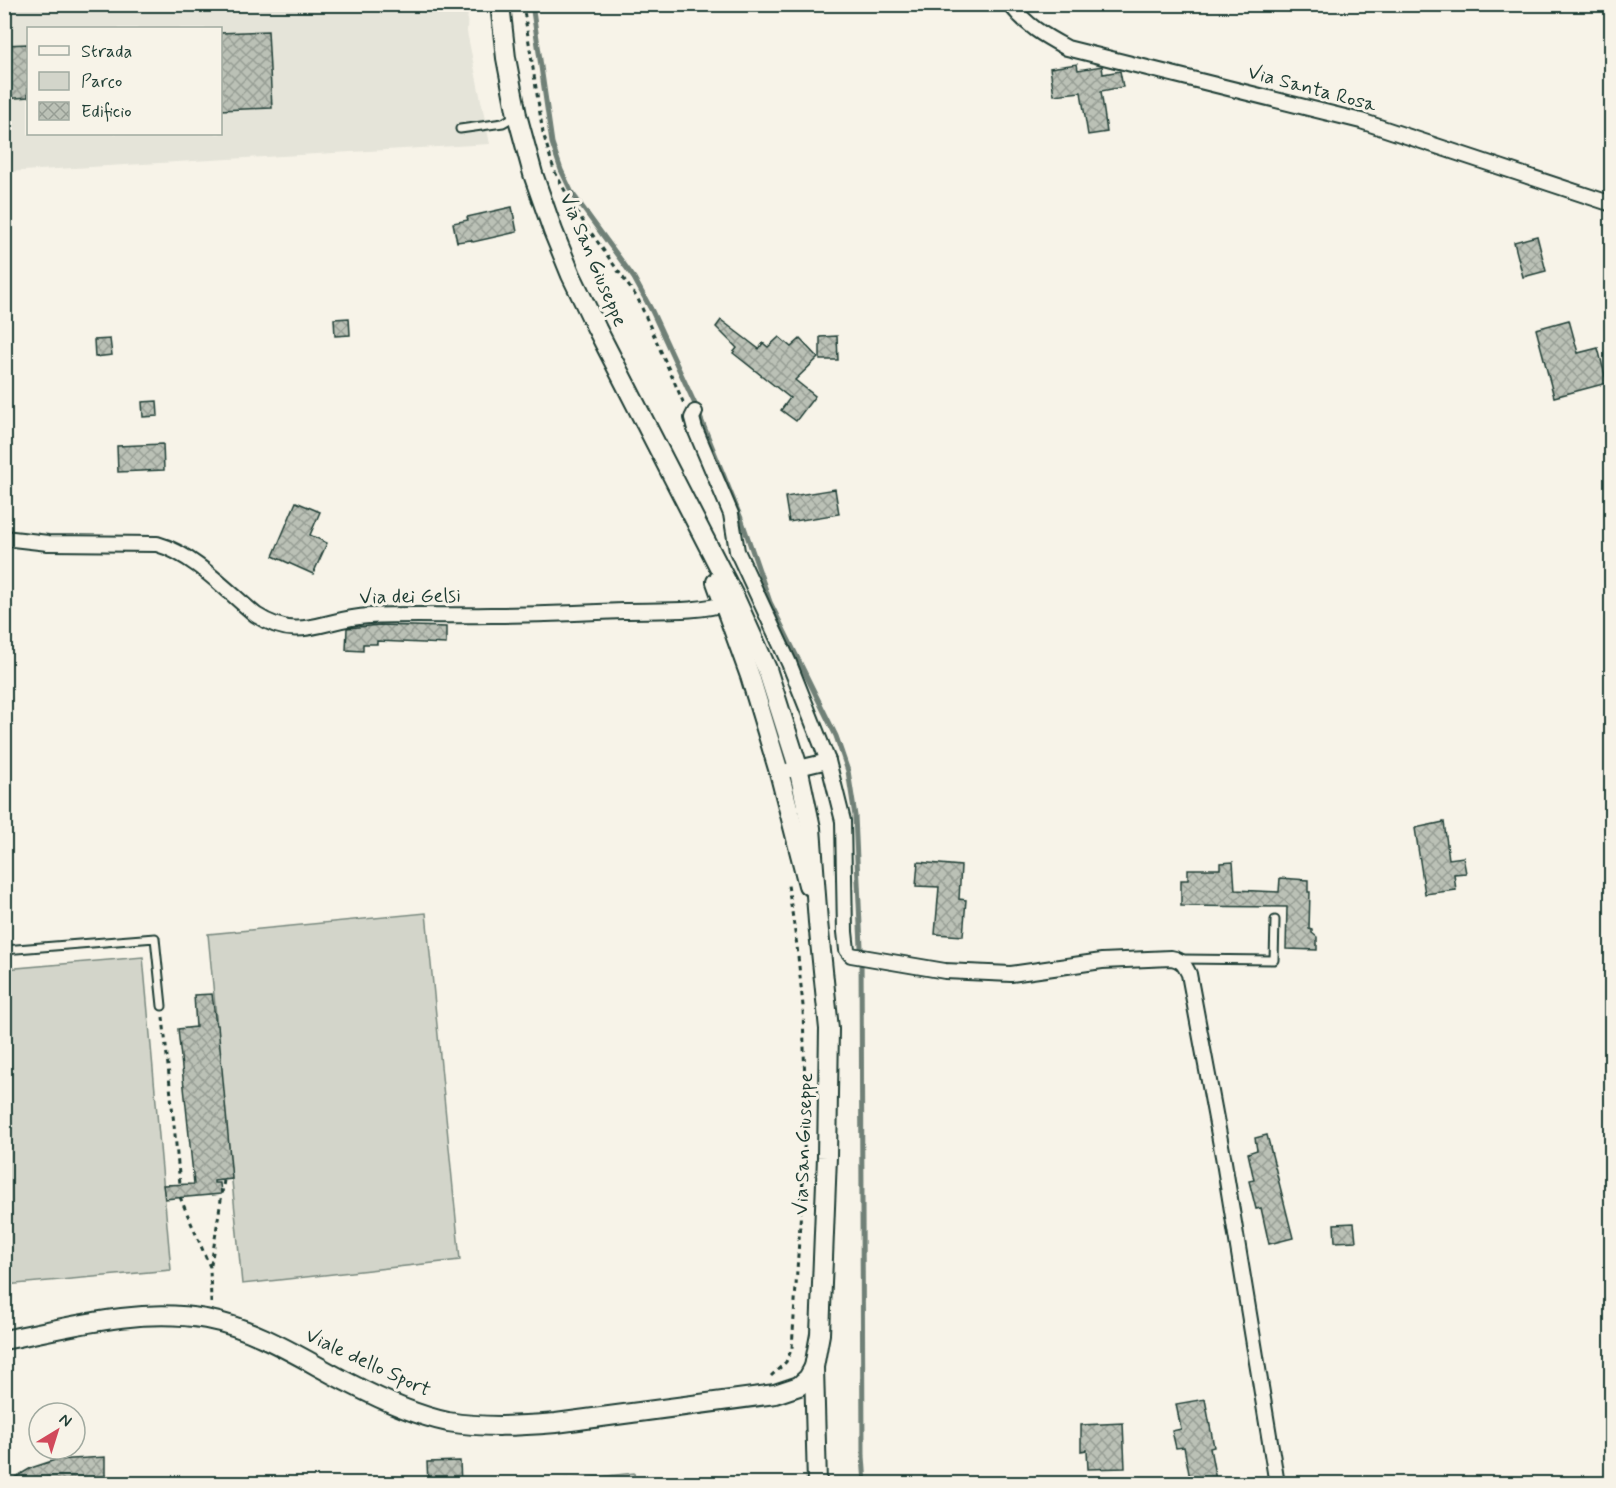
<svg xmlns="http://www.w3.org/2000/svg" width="1616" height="1488" font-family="Mynerve,sans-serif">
	<defs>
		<pattern id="grass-dots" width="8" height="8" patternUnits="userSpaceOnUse" patternTransform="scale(1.5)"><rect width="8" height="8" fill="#d3d5ca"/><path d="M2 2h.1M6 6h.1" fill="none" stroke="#b5b8ae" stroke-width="1.8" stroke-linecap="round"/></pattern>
		<pattern id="building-cross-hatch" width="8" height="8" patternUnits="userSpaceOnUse" patternTransform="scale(1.5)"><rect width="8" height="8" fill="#bbc1b6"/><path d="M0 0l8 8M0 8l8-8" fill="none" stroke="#979e95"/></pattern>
	</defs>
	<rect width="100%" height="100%" fill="#f7f3e8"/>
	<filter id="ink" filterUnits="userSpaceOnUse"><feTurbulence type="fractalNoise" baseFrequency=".0167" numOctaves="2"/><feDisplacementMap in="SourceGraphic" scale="12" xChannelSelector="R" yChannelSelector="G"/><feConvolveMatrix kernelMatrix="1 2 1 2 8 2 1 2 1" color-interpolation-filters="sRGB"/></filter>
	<g filter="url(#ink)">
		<path fill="#e5e4d9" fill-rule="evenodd" d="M 5,5 L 468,5 L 467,32 L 490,144 L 5,172 ZM 28,28 L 220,28 L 220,134 L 28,134 Z"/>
		<polygon fill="url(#grass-dots)" stroke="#79897f" stroke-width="1.5" points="634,1473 635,1483 542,1483"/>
		<g fill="#d3d5ca" stroke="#79897f" stroke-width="1.5">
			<polygon points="426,913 460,1260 242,1284 208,934"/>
			<polygon points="143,957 171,1270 5,1285 5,969"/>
		</g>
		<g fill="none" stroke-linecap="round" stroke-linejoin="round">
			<polyline stroke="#6f8077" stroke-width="5" points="532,4 552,143 561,170 572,193 634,278 652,311 694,402 742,521 770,602 836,736 848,771 855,816 861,947 863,1456 865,1484"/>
		</g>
		<g fill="url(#building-cross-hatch)" stroke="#1f3d34" stroke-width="1.5">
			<polygon points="268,31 272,108 220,110 220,33"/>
			<polygon points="28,44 28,97 4,99 4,45"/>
			<polygon points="1077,64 1078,70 1102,66 1103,74 1120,71 1123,87 1101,91 1107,132 1088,135 1081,92 1054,95 1050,68"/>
			<polygon points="512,207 517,232 473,242 471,240 457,242 453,223 468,220 467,217"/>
			<polygon points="1537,236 1546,271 1523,277 1514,242"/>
			<polygon points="349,318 350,335 335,336 334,319"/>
			<polygon points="721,320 759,349 763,343 768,347 779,337 791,347 800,339 818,358 795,380 815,396 796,421 781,410 790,398 733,353 737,348 716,327"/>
			<polygon points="1569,320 1578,353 1598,348 1607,383 1554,397 1536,329"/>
			<polygon points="837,336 838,360 820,360 820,337"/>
			<polygon points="110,339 112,355 95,357 94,340"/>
			<polygon points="157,401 158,416 143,417 142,402"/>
			<polygon points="163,444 164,470 118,472 117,446"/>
			<polygon points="835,489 839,514 789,522 785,497"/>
			<polygon points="296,502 320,512 310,535 327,543 313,574 273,556"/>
			<polygon points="380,625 446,627 446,644 377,641 377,644 363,644 363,651 346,650 347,628"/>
			<polygon points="1444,822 1449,859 1463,857 1466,873 1454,874 1456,890 1425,894 1415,828"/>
			<polygon points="918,862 961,866 959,899 966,900 963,936 935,934 939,887 916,886"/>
			<polygon points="1233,862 1235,890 1279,892 1280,878 1308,880 1308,892 1310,892 1309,929 1312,930 1312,933 1317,937 1317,950 1286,949 1287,907 1181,906 1181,880 1188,880 1188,869 1220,869 1220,863"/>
			<polygon points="212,994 216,1025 218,1025 232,1179 214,1181 214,1183 220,1183 221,1194 165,1199 163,1185 194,1184 178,1029 196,1027 194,995"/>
			<polygon points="1267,1135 1293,1238 1269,1244 1261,1208 1256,1209 1249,1181 1254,1180 1248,1153 1257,1150 1255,1138"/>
			<polygon points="1354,1223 1356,1241 1335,1242 1334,1224"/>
			<polygon points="1205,1399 1214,1447 1210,1448 1216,1480 1191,1484 1184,1447 1176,1448 1172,1431 1181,1429 1176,1404"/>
			<polygon points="1123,1423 1125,1468 1088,1469 1087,1450 1081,1451 1081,1425"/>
			<polygon points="105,1457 105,1476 57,1484 4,1484 31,1468 55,1460"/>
			<polygon points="460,1461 461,1484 428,1484 427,1462"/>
		</g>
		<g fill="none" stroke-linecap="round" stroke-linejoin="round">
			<defs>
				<g id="service">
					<polyline points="460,129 503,123 515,116"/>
					<polyline points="4,950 155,938 162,1006"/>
					<polyline points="1181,959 1274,960 1275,920"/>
				</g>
				<g id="minor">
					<path d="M 1010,4 C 1027,26 1043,35 1067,48 L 1361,121 L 1612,204"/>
					<path d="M 695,412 L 692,418 L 695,429 L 731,514 L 737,551 L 789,663 L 828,761 L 843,821 L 845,932 L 847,950 L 851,955 L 945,971 L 1011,974 L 1102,961 L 1171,958 C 1182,960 1184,964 1189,974 L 1223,1156 L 1277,1484"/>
					<path d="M 4,538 L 48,543 L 157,544 C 193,554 227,591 256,615 C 301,644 323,618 369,616 C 409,614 451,616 491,615 C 535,615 579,613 623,611 C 658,610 698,613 731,602"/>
					<polyline points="790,770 828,761"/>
				</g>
				<g id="tertiary">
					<polyline points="716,582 750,676 779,772 808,885"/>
					<path d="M 4,1340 C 70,1327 139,1307 206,1319 C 259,1329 304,1360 351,1384 C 380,1399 414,1415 448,1422 C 484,1428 520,1426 556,1423 L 775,1394 L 799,1386 L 808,1378 L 814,1367 L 820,1334 L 827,1157 L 829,1029 L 818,922 L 811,828 L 798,767 L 767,669 L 736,600 L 597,329 L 571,275 L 553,231 L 533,174 L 517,115 L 506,58 L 500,4"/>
					<polyline points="814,1367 817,1484"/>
				</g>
			</defs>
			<use href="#service" stroke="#1f3d34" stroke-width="11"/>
			<use href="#minor" stroke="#1f3d34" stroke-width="18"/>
			<use href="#tertiary" stroke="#1f3d34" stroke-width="22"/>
			<g stroke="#1f3d34" stroke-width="3" stroke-dasharray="4.5 4.5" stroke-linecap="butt">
				<polyline points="523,4 543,133 554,170 575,210 638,299 684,404"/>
				<polyline points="163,1017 180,1184"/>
				<polyline points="180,1197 210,1267 211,1303"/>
				<polyline points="211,1265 224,1180"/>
				<polyline points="771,1376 786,1362 792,1348 804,1162 805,1090 803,1006 797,946 788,885"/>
			</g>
			<use href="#service" stroke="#f7f3e8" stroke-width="7"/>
			<use href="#minor" stroke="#f7f3e8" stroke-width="14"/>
			<use href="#tertiary" stroke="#f7f3e8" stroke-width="18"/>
		</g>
	</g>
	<g text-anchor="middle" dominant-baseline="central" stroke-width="6" stroke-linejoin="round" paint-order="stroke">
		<g font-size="20" fill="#1f3d34" stroke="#f7f3e8">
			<text transform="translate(1312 89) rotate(15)">Via Santa Rosa</text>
			<text transform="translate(593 260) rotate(67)">Via San Giuseppe</text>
			<text transform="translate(410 597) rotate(-1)">Via dei Gelsi</text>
			<text transform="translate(804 1144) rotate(-88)">Via San Giuseppe</text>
			<text transform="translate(368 1363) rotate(25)">Viale dello Sport</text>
		</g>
	</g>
	<rect width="1616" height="1488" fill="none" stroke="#f7f3e8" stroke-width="24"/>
	<rect x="12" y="12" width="1592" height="1464" fill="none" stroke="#1f3d34" stroke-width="2" filter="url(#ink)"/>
	<rect x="27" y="27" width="195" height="108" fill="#f7f3e8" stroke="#a1aaa0" stroke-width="1.5"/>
	<rect x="39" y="46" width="30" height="9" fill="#f7f3e8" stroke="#a1aaa0" stroke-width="1.5"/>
	<text x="81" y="57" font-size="18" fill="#1f3d34">Strada</text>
	<rect x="39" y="72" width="30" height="18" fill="#d3d5ca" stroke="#a1aaa0" stroke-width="1.5"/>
	<text x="81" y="87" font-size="18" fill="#1f3d34">Parco</text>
	<rect x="39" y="102" width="30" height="18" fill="url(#building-cross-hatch)" stroke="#a1aaa0" stroke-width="1.5"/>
	<text x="81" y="117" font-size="18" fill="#1f3d34">Edificio</text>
	<g transform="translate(57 1431) rotate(38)"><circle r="28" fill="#f7f3e8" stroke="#a1aaa0" stroke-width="1.5"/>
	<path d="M0-4.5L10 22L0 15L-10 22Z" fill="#d1495b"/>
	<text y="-9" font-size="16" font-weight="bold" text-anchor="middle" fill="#1f3d34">N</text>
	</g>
</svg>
